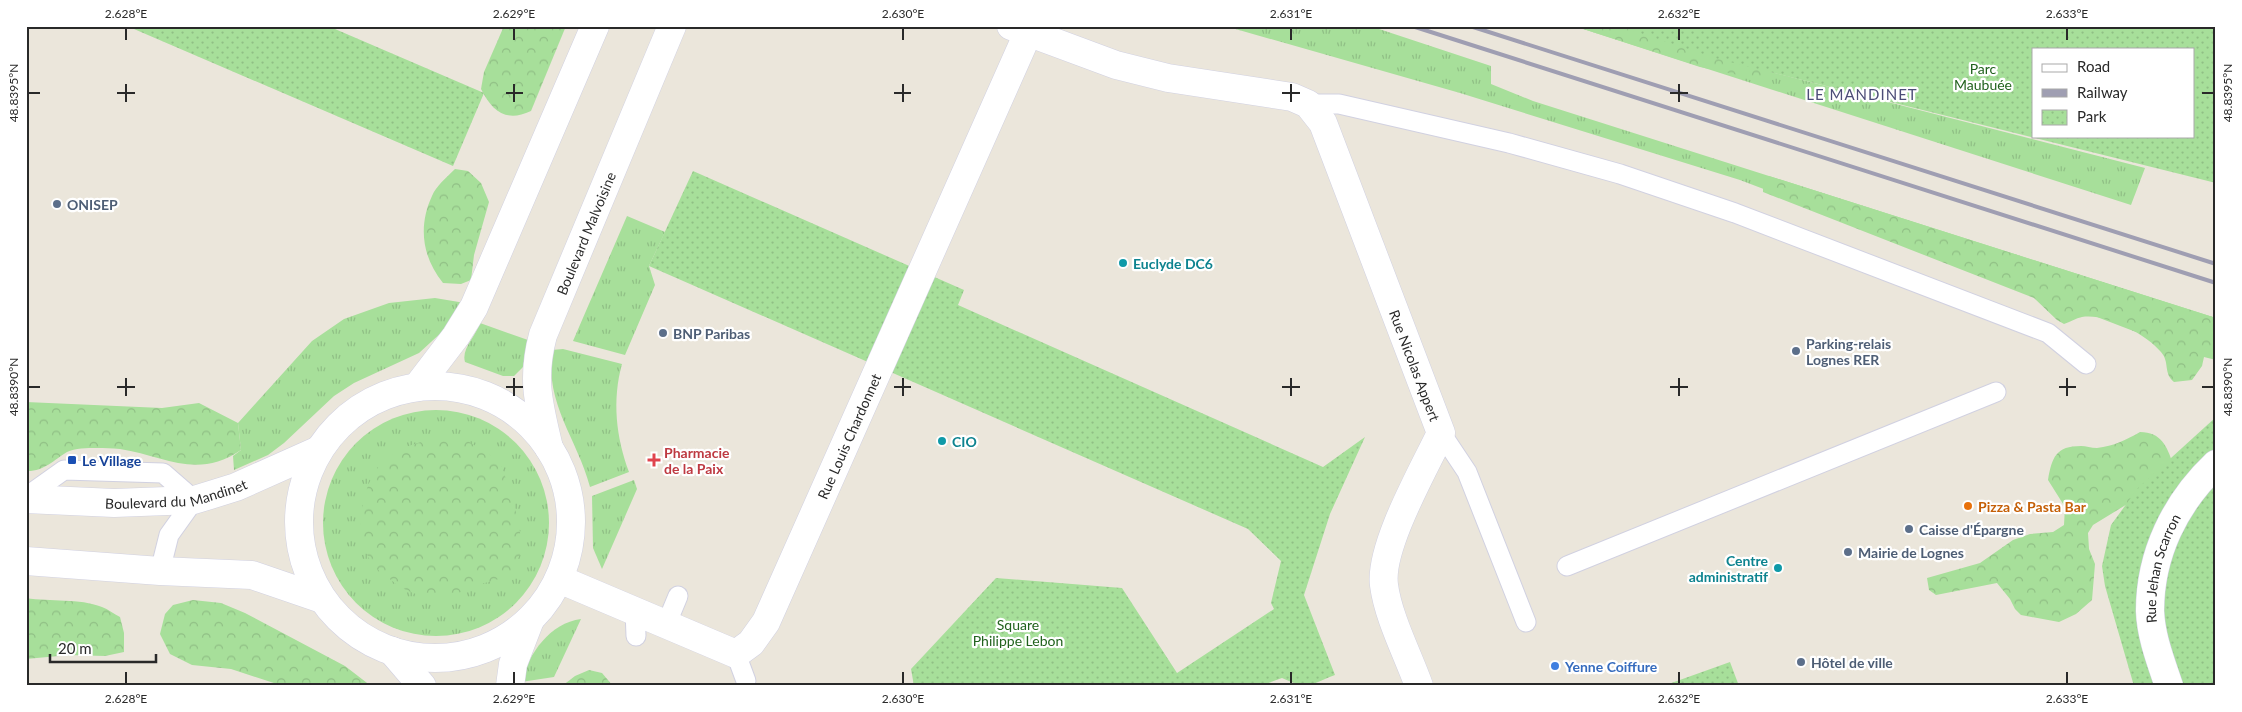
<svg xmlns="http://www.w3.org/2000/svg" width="2242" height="712" font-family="Lato,sans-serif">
	<defs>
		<pattern id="grass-tufts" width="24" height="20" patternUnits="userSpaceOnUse" patternTransform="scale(1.25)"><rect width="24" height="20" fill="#a7df9a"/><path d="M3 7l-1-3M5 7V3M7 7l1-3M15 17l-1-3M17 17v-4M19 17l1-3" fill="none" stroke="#90bf85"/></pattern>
		<pattern id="forest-crowns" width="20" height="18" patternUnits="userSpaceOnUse" patternTransform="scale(1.25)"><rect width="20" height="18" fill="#a7df9a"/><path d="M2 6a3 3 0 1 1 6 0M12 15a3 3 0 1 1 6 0" fill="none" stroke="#90bf85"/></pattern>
		<pattern id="park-dots" width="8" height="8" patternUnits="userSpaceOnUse" patternTransform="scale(1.25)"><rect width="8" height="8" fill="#a7df9a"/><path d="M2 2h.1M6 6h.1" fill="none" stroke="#90bf85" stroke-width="1.8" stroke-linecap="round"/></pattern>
	</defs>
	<rect width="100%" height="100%" fill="#ebe6db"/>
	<g fill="url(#grass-tufts)">
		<polygon points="1225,26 1370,26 1491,66 1491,84 1533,101 2216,318 2136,332 1740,180 1460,93"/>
		<polygon points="1574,26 1771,72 2145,168 2131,205"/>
		<polygon points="627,216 665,232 649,266 655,285 625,355 573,341"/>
		<polygon points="435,298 465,303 443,331 419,353 354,383 334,396 284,443 268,455 234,470 233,456 241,450 238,423 312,341 344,319 389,303"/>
		<path d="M 480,323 L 528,340 L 523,367 L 514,376 L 503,376 L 465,362 C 461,349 476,336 480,323 Z"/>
		<path d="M 563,349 L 622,364 C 612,400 616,437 629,472 L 590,487 C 577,438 545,405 552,350 Z"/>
		<circle cx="436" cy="523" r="113"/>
		<polygon points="634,480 637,489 602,569 593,548 592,496"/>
		<path d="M 581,619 L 554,677 L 521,682 C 529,653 550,623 581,619 Z"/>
	</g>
	<g fill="url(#forest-crowns)">
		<path d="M 504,26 L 566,26 L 531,111 C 506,123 492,111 481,89 L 484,72 Z"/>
		<polygon points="1574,26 1774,26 1776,53 1768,77 1757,82 1738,75 1700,67"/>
		<path d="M 455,169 L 468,171 L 481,183 L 489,202 L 474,255 L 471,280 L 461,284 L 443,283 C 422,257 418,226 432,196 C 436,186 447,177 455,169 Z"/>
		<path d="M 1769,176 L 2216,318 L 2216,360 L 2204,357 L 2202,366 L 2192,380 L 2174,382 C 2163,373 2170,362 2161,352 C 2146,334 2106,313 2082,317 C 2076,318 2070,322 2064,324 L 2057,320 L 2034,298 L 1763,192 L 1763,180 Z"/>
		<path d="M 26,402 L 162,408 L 199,403 L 238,423 L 241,450 C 197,480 165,456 120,449 C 112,448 104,448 97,448 C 87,448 75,448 67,452 C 54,460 43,472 26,471 Z"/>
		<path d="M 2140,432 C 2161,432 2167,446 2173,464 L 2129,503 L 2093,525 L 2088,533 L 2089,549 L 2095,564 L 2092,600 L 2076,614 L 2059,622 L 2021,615 L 2015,609 L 2010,599 L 1997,583 L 1936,595 L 1929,590 L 1927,578 L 1980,563 L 2013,540 L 2030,534 L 2053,532 L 2064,525 L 2065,507 L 2048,480 C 2052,457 2056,446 2081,446 C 2086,446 2091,448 2097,448 C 2114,446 2126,440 2140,432 Z"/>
		<path d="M 441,438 L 466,440 L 500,461 L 514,503 L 520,532 L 521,553 L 508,576 C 495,581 480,583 468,589 C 458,593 451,597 440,598 C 422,599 403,590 391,580 C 386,576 380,572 376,568 C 352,542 359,490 380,465 C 396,448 419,441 441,438 Z"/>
		<path d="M 26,598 C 51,602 79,598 102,607 C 108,609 114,614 120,617 L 124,633 L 124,652 L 105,656 L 69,655 L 26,659 Z"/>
		<polygon points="193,600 221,603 245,613 345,666 371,686 283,686 231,669 192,665 170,654 160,634 165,614 173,605"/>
		<polygon points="589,670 602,673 613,686 562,686 575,676"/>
	</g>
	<g fill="url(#park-dots)" fill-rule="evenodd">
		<polygon points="127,26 328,26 484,93 453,166"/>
		<path d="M 1618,26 L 2216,26 L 2216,183 L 1718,59 ZM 2033,49 L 2193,49 L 2193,136 L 2033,136 Z"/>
		<path d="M 693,171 L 964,290 L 958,305 L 1323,467 L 1365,437 L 1330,514 L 1304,595 L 1335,675 C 1309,685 1309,690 1282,678 L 1260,686 L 914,686 L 911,669 L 996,578 L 1122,588 L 1177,673 L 1274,609 L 1271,603 L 1281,561 L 1248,529 L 649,266 Z"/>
		<polygon points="2216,417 2216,686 2134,686 2105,586 2102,566 2111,525 2138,488"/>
		<polygon points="1730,662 1739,686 1663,686"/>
	</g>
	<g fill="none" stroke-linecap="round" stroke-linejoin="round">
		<defs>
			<g id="service">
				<polyline points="1308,104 1339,104 1509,143 1620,174 1735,213 2048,333 2086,364"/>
				<polyline points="1441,433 1467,472 1526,622"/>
				<polyline points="26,497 64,470 163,473 194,500 169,535 160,571"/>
				<polyline points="1567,566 1996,392"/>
				<polyline points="635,610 636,636"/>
				<polyline points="666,625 678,596"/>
				<polyline points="736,654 746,681"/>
			</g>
			<g id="minor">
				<path id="s1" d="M 1011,26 L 1116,65 L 1168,78 L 1292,97 L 1308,104 L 1323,123 L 1441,433 C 1424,469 1379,547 1384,585 C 1388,617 1408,655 1419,686"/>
				<polyline points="417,387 456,336 474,307 595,26"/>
				<path id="s2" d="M 549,448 C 539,405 531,380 543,335 L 672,26"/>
				<path id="s3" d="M 559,579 L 736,654 L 751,643 L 766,622 L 1028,33"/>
				<path id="s4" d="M 2169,686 C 2161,662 2151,637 2150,611 C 2150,554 2175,503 2216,464"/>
			</g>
			<g id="tertiary">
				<circle cx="435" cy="522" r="136"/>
				<path id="s5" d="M 26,499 L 114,503 L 194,500 L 236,487 L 319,450"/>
				<polyline points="26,561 160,571 252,575 322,599"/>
				<polyline points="392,651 422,686"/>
				<polyline points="510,686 513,664 530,620"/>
			</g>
		</defs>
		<use href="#service" stroke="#d1d1e1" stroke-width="21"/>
		<use href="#minor" stroke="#d1d1e1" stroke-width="29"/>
		<use href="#tertiary" stroke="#d1d1e1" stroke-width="29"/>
		<use href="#service" stroke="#fff" stroke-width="19"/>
		<use href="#minor" stroke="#fff" stroke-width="28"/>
		<use href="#tertiary" stroke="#fff" stroke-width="28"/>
		<g stroke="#9f9eb2" stroke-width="4">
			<polyline points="1412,26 2216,283"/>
			<polyline points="1470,26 2216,264"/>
		</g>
	</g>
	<path fill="none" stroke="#292929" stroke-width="2" d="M 126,28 L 126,40M 514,28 L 514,40M 903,28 L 903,40M 1291,28 L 1291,40M 1679,28 L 1679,40M 2067,28 L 2067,40M 126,84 L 126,102M 514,84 L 514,102M 903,84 L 903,102M 1291,84 L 1291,102M 1679,84 L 1679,102M 28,93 L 40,93M 117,93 L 135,93M 506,93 L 523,93M 894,93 L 911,93M 1282,93 L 1300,93M 1670,93 L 1688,93M 2202,93 L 2214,93M 126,378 L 126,396M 514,378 L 514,396M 903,378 L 903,396M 1291,378 L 1291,396M 1679,378 L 1679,396M 2067,378 L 2067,396M 28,387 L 40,387M 117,387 L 135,387M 506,387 L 523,387M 894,387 L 911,387M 1282,387 L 1300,387M 1670,387 L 1688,387M 2059,387 L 2076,387M 2202,387 L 2214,387M 126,672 L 126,684M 514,672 L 514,684M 903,672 L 903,684M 1291,672 L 1291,684M 1679,672 L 1679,684M 2067,672 L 2067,684"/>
	<g fill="#5c6f8a" stroke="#fff" stroke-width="2">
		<circle cx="57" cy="204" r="5"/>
		<circle cx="663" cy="333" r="5"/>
		<circle cx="1796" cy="351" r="5"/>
		<circle cx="1909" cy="529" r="5"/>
		<circle cx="1848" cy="552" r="5"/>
		<circle cx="1801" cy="662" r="5"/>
	</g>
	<g fill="#0f9aa8" stroke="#fff" stroke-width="2">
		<circle cx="1123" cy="263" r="5"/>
		<circle cx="942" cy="441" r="5"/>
		<circle cx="1778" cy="568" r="5"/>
	</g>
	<rect fill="#1a4fb4" stroke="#fff" stroke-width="2" x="67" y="455" width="10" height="10" rx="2.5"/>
	<path fill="#e0444e" stroke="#fff" stroke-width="2" d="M651.5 452.5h5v5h5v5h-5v5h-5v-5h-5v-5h5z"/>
	<circle fill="#e8710a" stroke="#fff" stroke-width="2" cx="1968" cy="506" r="5"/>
	<circle fill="#3f7fe0" stroke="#fff" stroke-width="2" cx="1555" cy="666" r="5"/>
	<g text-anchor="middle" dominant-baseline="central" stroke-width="4.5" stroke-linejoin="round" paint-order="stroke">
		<g font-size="14" fill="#21621d" stroke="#fff">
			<text x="1983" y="68">Parc<tspan x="1983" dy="16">Maubuée</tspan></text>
			<text x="1018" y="624">Square<tspan x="1018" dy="16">Philippe Lebon</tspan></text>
		</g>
		<g font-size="14" font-weight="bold" fill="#4e5e75" stroke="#fff" text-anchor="start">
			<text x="67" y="204">ONISEP</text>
			<text x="673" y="333">BNP Paribas</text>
			<text x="1806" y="343">Parking-relais<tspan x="1806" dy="16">Lognes RER</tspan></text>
			<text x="1919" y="529">Caisse d'Épargne</text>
			<text x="1858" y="552">Mairie de Lognes</text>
			<text x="1811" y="662">Hôtel de ville</text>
		</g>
		<g font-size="14" fill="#292929" stroke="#fff">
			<text stroke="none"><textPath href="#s2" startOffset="225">Boulevard Malvoisine</textPath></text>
			<text stroke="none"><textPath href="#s1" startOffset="592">Rue Nicolas Appert</textPath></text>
			<text stroke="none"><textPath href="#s3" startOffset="440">Rue Louis Chardonnet</textPath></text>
			<text stroke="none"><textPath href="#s5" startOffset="151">Boulevard du Mandinet</textPath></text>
			<text stroke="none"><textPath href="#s4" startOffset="122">Rue Jehan Scarron</textPath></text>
		</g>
		<g font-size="14" font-weight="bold" fill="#0d838f" stroke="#fff" text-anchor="start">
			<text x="1133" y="263">Euclyde DC6</text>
			<text x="952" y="441">CIO</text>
			<text x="1768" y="560" text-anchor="end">Centre<tspan x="1768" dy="16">administratif</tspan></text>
		</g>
		<g font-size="14" font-weight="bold" fill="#be3a42" stroke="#fff" text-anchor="start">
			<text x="664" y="452">Pharmacie<tspan x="664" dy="16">de la Paix</tspan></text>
		</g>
		<g font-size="14" font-weight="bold" fill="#164399" stroke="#fff" text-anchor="start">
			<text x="82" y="460">Le Village</text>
		</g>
		<g font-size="14" font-weight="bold" fill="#c56008" stroke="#fff" text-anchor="start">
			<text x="1978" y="506">Pizza &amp; Pasta Bar</text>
		</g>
		<g font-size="14" font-weight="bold" fill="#366cbe" stroke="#fff" text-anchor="start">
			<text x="1565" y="666">Yenne Coiffure</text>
		</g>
		<g font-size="15" letter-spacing="1" fill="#4c4d77" stroke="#fff">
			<text x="1862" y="94">LE MANDINET</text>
		</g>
	</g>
	<rect width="2242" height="712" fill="none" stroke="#ffffff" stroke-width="55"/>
	<rect x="2032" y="48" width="162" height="90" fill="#ffffff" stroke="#a9a9a9"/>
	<rect x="2042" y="64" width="25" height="8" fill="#ffffff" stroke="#a9a9a9"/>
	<text x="2077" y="72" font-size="15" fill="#292929">Road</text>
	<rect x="2042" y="89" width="25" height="8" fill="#9f9eb2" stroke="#a9a9a9"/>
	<text x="2077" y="98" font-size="15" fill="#292929">Railway</text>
	<rect x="2042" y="110" width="25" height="15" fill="url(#park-dots)" stroke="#a9a9a9"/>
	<text x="2077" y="122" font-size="15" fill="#292929">Park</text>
	<path d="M50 654v8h106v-8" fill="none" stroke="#292929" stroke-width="2.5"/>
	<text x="58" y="654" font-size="15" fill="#292929" stroke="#ffffff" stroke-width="4" paint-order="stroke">20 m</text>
	<rect x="28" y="28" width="2186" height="656" fill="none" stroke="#292929" stroke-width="2"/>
	<g font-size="12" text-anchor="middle" fill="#292929">
		<text x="126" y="18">2.628°E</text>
		<text x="514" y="18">2.629°E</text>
		<text x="903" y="18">2.630°E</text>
		<text x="1291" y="18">2.631°E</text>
		<text x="1679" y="18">2.632°E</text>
		<text x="2067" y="18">2.633°E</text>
		<text transform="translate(14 93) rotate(-90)" y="4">48.8395°N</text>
		<text transform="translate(2228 93) rotate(-90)" y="4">48.8395°N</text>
		<text transform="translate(14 387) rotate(-90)" y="4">48.8390°N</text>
		<text transform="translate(2228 387) rotate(-90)" y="4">48.8390°N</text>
		<text x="126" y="703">2.628°E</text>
		<text x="514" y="703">2.629°E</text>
		<text x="903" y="703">2.630°E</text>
		<text x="1291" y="703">2.631°E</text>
		<text x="1679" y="703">2.632°E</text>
		<text x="2067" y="703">2.633°E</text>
	</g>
</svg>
